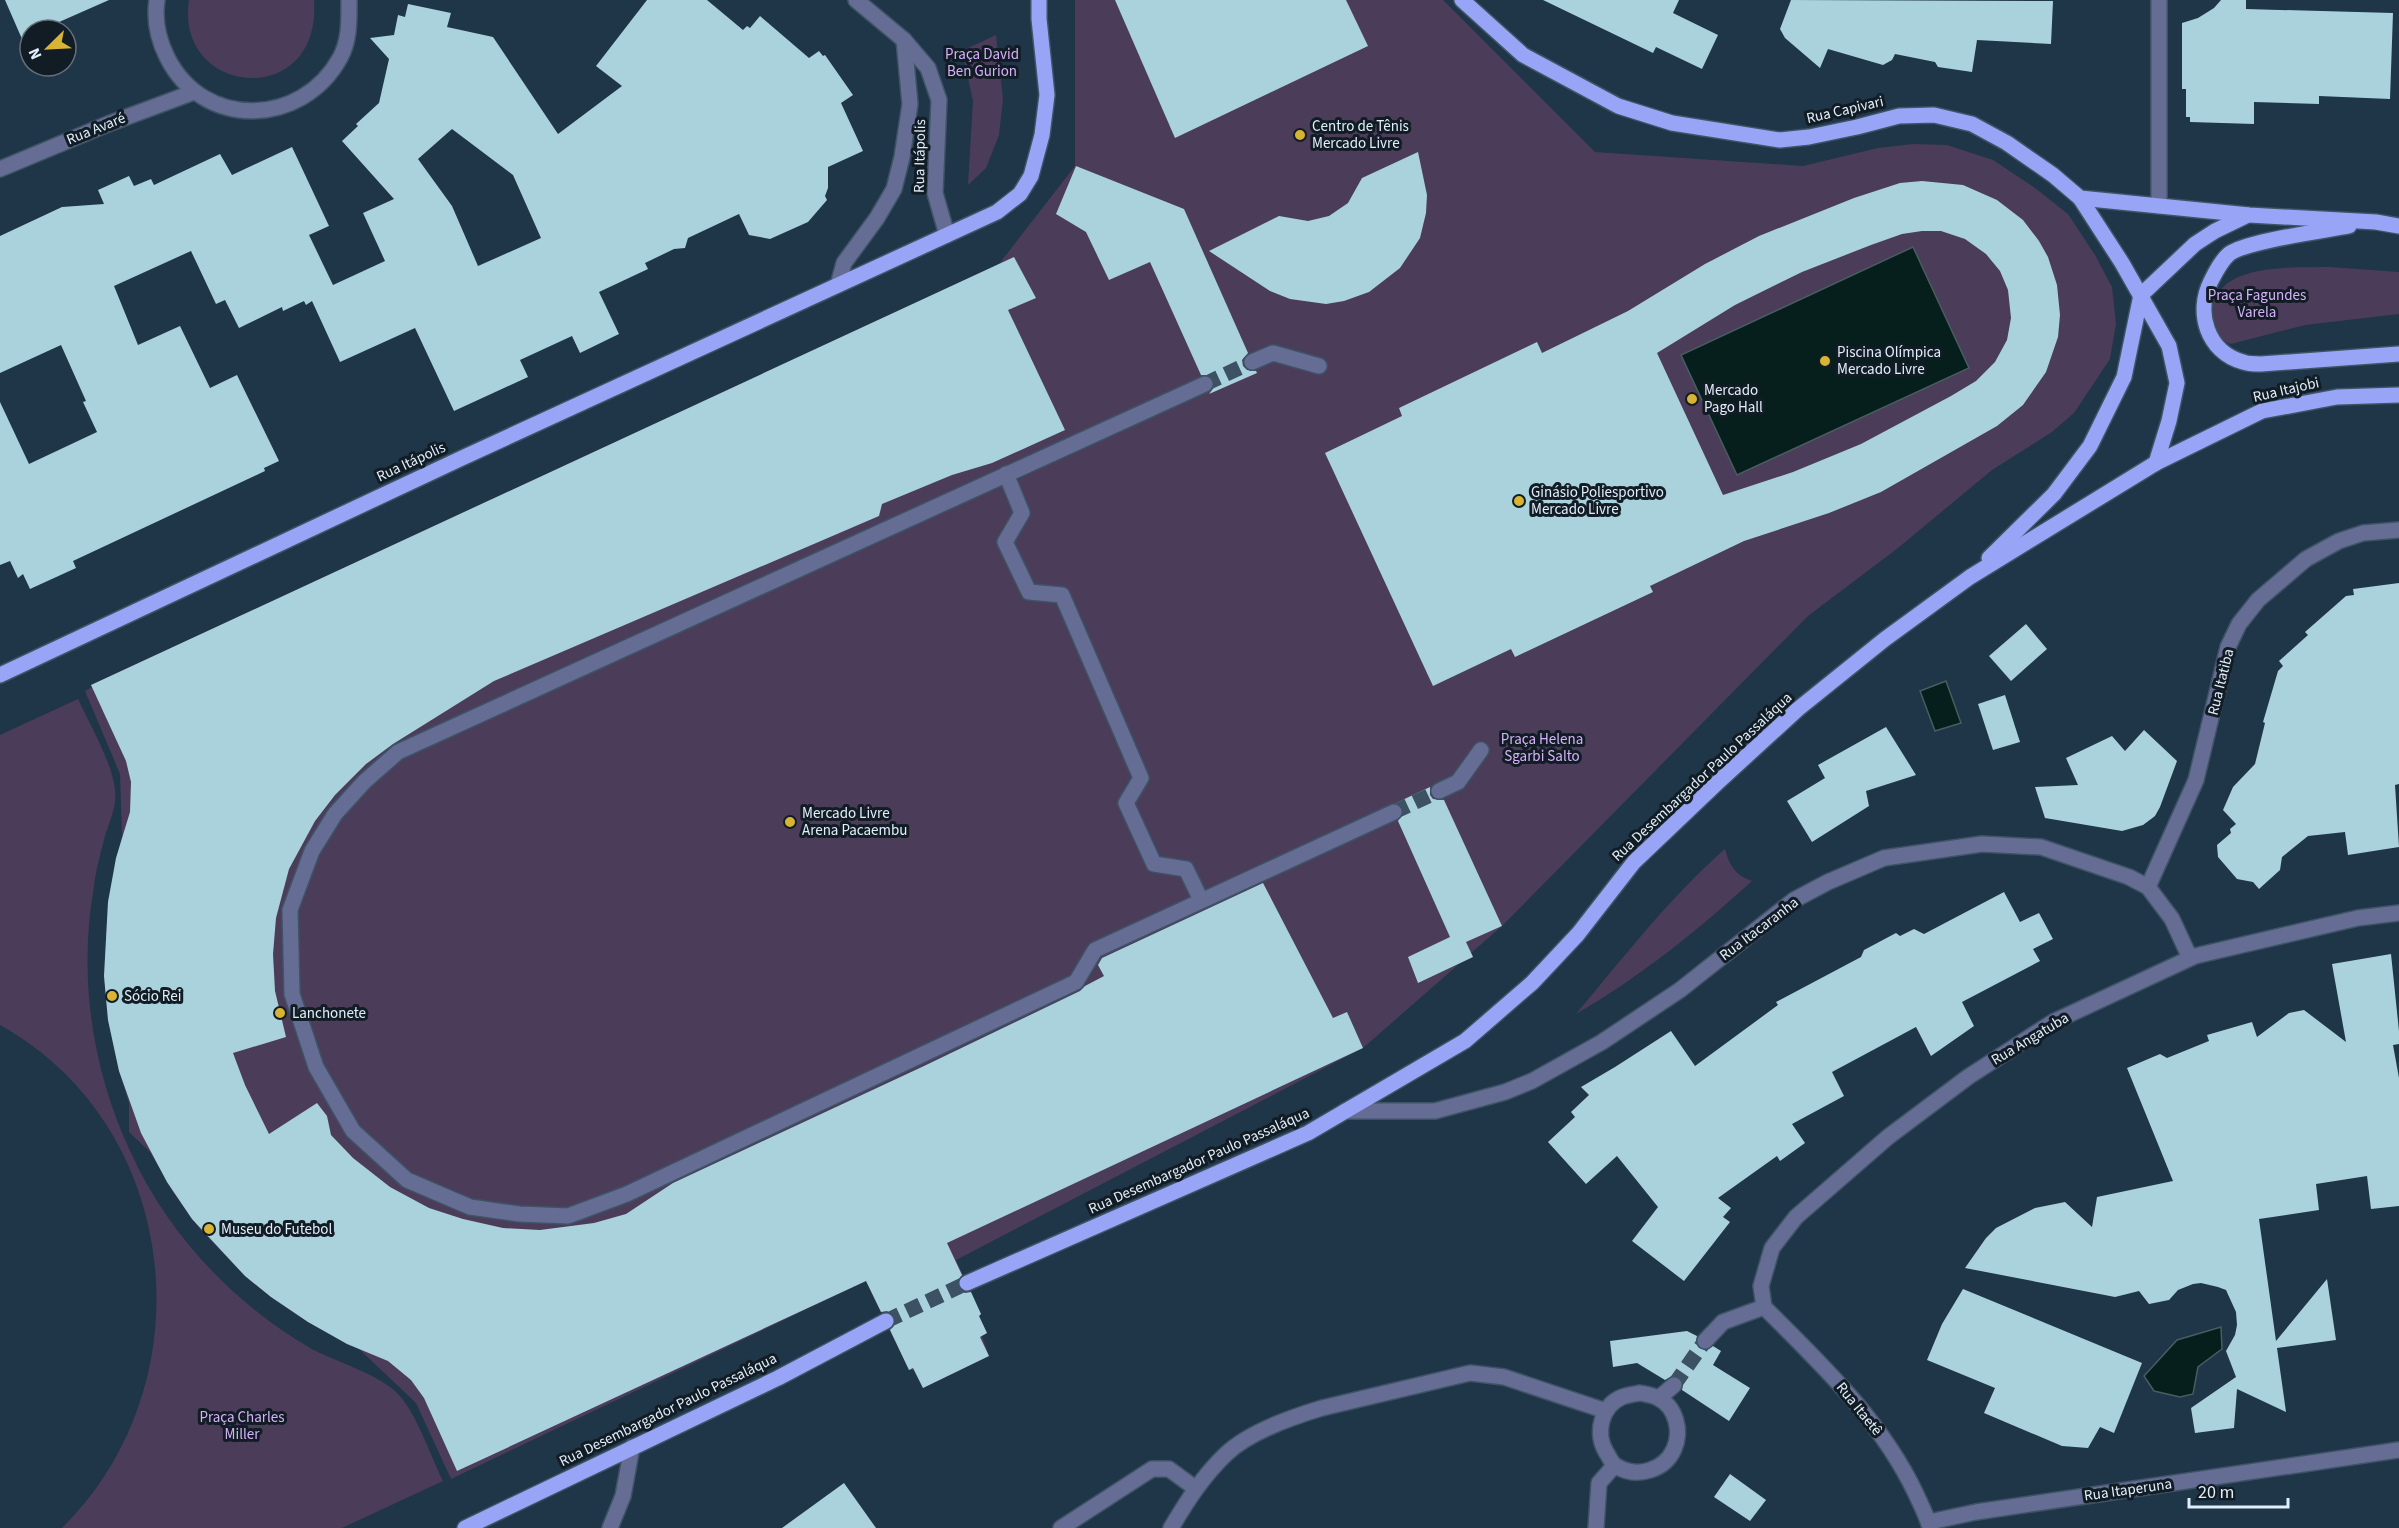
<svg xmlns="http://www.w3.org/2000/svg" width="2399" height="1528" font-family="'Source Sans 3',sans-serif">
	<rect width="100%" height="100%" fill="#1f3548"/>
	<g fill="#4b3c5a">
		<path d="M 189,0 L 314,0 C 322,111 174,97 189,0 Z"/>
		<polygon points="1075,0 1443,0 1595,152 1803,166 1878,148 1913,144 1947,145 1993,160 2035,188 2068,214 2095,255 2112,287 2116,324 2110,359 2074,413 2052,432 1992,470 1898,548 1808,616 1502,926 1471,953 1473,957 1459,964 1363,1048 956,1260 981,1314 979,1316 987,1333 982,1336 989,1356 923,1388 914,1370 909,1370 866,1281 451,1479 416,1403 358,1348 308,1322 271,1297 245,1276 199,1228 173,1192 150,1152 129,1132 129,1103 119,1071 108,1020 104,976 108,902 122,835 120,774 85,691 92,687 91,685 999,264 1075,166"/>
		<polygon points="996,35 1003,99 999,135 986,168 968,185 973,101 962,51"/>
		<path d="M 2329,267 L 2399,272 L 2399,314 L 2305,325 L 2231,344 C 2220,340 2212,332 2212,320 C 2208,261 2291,268 2329,267 Z"/>
		<path d="M 78,699 C 89,723 113,764 115,790 C 117,806 110,820 105,836 C 101,852 96,869 94,886 C 78,977 92,1070 131,1153 C 168,1234 233,1303 310,1348 C 336,1362 379,1374 398,1394 C 416,1412 431,1457 443,1481 L 342,1528 L 62,1528 C 208,1384 183,1127 0,1025 L 0,735 Z"/>
		<path d="M 1725,849 C 1729,865 1736,876 1752,881 C 1697,931 1640,977 1576,1014 C 1624,957 1669,898 1725,849 Z"/>
	</g>
	<g fill="#061f1c" stroke="#485d5f" stroke-width="1.5">
		<polygon points="1913,247 1969,368 1737,475 1681,355"/>
		<polygon points="1946,681 1961,723 1935,731 1920,691"/>
		<polygon points="2221,1327 2222,1349 2198,1367 2193,1394 2180,1397 2154,1391 2144,1376 2177,1340"/>
	</g>
	<g fill="#aad2dc" fill-rule="evenodd">
		<polygon points="5,0 109,0 41,30 30,30 30,35 22,39"/>
		<path d="M 647,0 L 707,0 L 743,30 L 747,26 L 750,28 L 760,16 L 809,58 L 819,51 L 823,56 L 825,55 L 853,95 L 841,103 L 863,151 L 828,167 L 828,188 L 825,196 L 827,200 L 808,222 L 770,239 L 749,235 L 739,214 L 688,238 L 685,248 L 674,249 L 645,263 L 648,269 L 599,292 L 619,334 L 580,353 L 572,336 L 520,360 L 528,377 L 454,411 L 415,328 L 340,362 L 312,301 L 306,305 L 304,301 L 283,311 L 282,307 L 239,328 L 225,300 L 216,304 L 191,251 L 114,286 L 138,345 L 180,326 L 210,388 L 237,375 L 279,461 L 264,468 L 265,471 L 73,561 L 76,568 L 30,589 L 23,574 L 18,578 L 10,561 L 0,565 L 0,402 L 29,464 L 97,432 L 83,402 L 86,401 L 61,345 L 0,373 L 0,236 L 62,207 L 104,204 L 98,190 L 129,176 L 134,186 L 151,179 L 154,185 L 220,154 L 232,175 L 292,147 L 329,226 L 309,235 L 333,285 L 385,261 L 363,213 L 394,199 L 342,141 L 358,126 L 356,124 L 379,103 L 389,59 L 370,38 L 394,35 L 398,15 L 405,17 L 408,4 L 451,13 L 447,27 L 493,37 L 558,134 L 622,86 L 596,66 ZM 452,129 L 513,175 L 541,238 L 478,266 L 452,206 L 418,159 Z"/>
		<polygon points="1115,0 1346,0 1368,46 1175,138"/>
		<polygon points="1543,0 1679,0 1673,13 1718,35 1702,69 1656,47 1653,53"/>
		<polygon points="1791,0 2053,1 2051,44 1977,40 1972,72 1938,67 1935,62 1895,54 1892,60 1883,65 1828,49 1820,68 1785,38 1780,29"/>
		<polygon points="2221,0 2246,0 2246,9 2393,13 2390,99 2319,96 2319,104 2254,102 2254,124 2190,122 2190,117 2186,117 2186,89 2182,89 2182,23 2198,18 2214,8"/>
		<polygon points="1418,152 1427,195 1426,213 1420,238 1400,268 1369,292 1344,301 1326,304 1290,299 1270,291 1209,251 1279,216 1308,221 1329,216 1348,203 1362,178"/>
		<polygon points="1076,166 1184,209 1248,353 1242,360 1243,366 1247,370 1256,371 1257,373 1209,394 1215,386 1214,381 1210,376 1201,375 1150,262 1109,280 1086,232 1056,214"/>
		<path d="M 1922,181 L 1963,185 L 1997,200 L 2023,220 L 2039,241 L 2048,257 L 2057,285 L 2060,315 L 2058,337 L 2046,372 L 2023,405 L 1997,426 L 1881,492 L 1829,513 L 1744,541 L 1650,586 L 1653,592 L 1515,657 L 1511,649 L 1433,686 L 1325,453 L 1402,416 L 1399,408 L 1537,342 L 1542,353 L 1628,311 L 1705,264 L 1759,236 L 1854,198 L 1900,183 ZM 1922,231 L 1941,231 L 1965,239 L 1986,254 L 2000,271 L 2008,290 L 2011,318 L 2007,340 L 1995,362 L 1976,381 L 1951,396 L 1861,444 L 1793,472 L 1723,495 L 1657,353 L 1735,305 L 1802,272 L 1871,245 L 1902,234 Z"/>
		<polygon points="1014,257 1036,298 1008,310 1065,430 992,463 952,475 882,504 879,516 494,681 393,744 366,764 335,795 315,821 289,869 276,918 273,954 275,991 286,1037 233,1053 245,1085 269,1134 317,1103 327,1116 331,1135 353,1158 390,1187 429,1208 463,1219 503,1228 540,1230 594,1223 626,1214 673,1183 924,1066 1080,991 1085,986 1104,976 1098,965 1102,958 1263,883 1333,1018 1347,1012 1363,1048 947,1243 962,1275 957,1281 958,1287 965,1293 971,1292 981,1314 979,1316 987,1333 980,1337 989,1356 923,1388 913,1368 909,1370 890,1330 894,1326 894,1316 887,1311 881,1312 866,1281 457,1471 424,1398 411,1380 388,1361 347,1344 308,1322 271,1297 245,1276 192,1219 167,1182 141,1133 119,1071 108,1020 104,976 108,902 116,858 130,812 131,782 126,761 91,685"/>
		<polygon points="2399,583 2399,784 2395,785 2399,847 2348,855 2345,832 2308,836 2282,857 2280,870 2259,889 2253,882 2237,879 2218,857 2217,845 2231,833 2230,829 2236,824 2223,810 2233,787 2255,764 2265,723 2263,722 2278,671 2283,666 2279,661 2308,635 2305,632 2346,596 2354,595 2353,589"/>
		<polygon points="2026,624 2047,649 2011,681 1989,656"/>
		<polygon points="2005,695 2020,742 1993,750 1978,704"/>
		<polygon points="1886,727 1916,775 1866,791 1869,806 1812,842 1787,801 1825,778 1818,765"/>
		<polygon points="2144,730 2177,761 2160,807 2155,816 2143,825 2122,831 2045,818 2035,787 2078,785 2066,758 2112,736 2125,751"/>
		<polygon points="1430,787 1430,795 1433,799 1444,800 1502,926 1466,942 1473,957 1418,983 1408,957 1450,937 1398,821 1404,812 1403,807 1396,803"/>
		<polygon points="2004,892 2020,922 2039,913 2053,939 2033,949 2040,961 1962,1002 1974,1026 1931,1056 1916,1027 1832,1072 1844,1096 1792,1124 1805,1143 1780,1161 1777,1156 1718,1198 1731,1208 1723,1217 1730,1222 1684,1281 1632,1241 1658,1207 1617,1156 1586,1184 1548,1142 1575,1117 1571,1112 1589,1095 1581,1087 1615,1067 1671,1031 1695,1066 1778,1005 1776,1002 1861,957 1864,950 1896,933 1900,936 1914,929 1924,934"/>
		<polygon points="2391,954 2399,1031 2399,1044 2393,1045 2399,1078 2399,1206 2371,1209 2367,1176 2316,1184 2319,1210 2259,1219 2276,1341 2327,1279 2336,1340 2277,1348 2286,1412 2237,1389 2234,1428 2195,1433 2191,1408 2236,1377 2226,1351 2235,1335 2237,1325 2236,1312 2226,1290 2218,1287 2201,1283 2193,1284 2178,1290 2169,1300 2149,1304 2139,1291 2115,1297 1965,1268 1986,1238 1996,1228 2035,1208 2065,1202 2092,1227 2097,1197 2173,1181 2127,1068 2160,1054 2167,1058 2209,1041 2207,1035 2252,1022 2257,1037 2289,1013 2304,1010 2346,1042 2332,964"/>
		<polygon points="1963,1289 2142,1363 2114,1433 2100,1427 2088,1448 2062,1446 1984,1413 1995,1388 1927,1360 1942,1324"/>
		<polygon points="1687,1331 1697,1336 1696,1343 1699,1348 1707,1350 1713,1346 1721,1351 1713,1365 1750,1388 1729,1421 1682,1390 1683,1383 1678,1376 1672,1376 1665,1380 1637,1363 1613,1367 1610,1341"/>
		<polygon points="1730,1474 1766,1500 1750,1521 1714,1497"/>
		<polygon points="844,1483 876,1528 782,1528"/>
	</g>
	<g fill="none" stroke-linecap="round" stroke-linejoin="round">
		<g stroke="#3c5163" stroke-width="15" stroke-dasharray="15 8" stroke-linecap="butt">
			<polyline points="1205,384 1252,362"/>
			<polyline points="1394,812 1439,791"/>
			<polyline points="1674,1385 1705,1341"/>
		</g>
		<polyline stroke="#3c5163" stroke-width="15" stroke-dasharray="15 8" stroke-linecap="butt" points="886,1321 967,1283"/>
		<defs>
			<g id="minor">
				<path d="M 157,0 C 154,20 158,39 167,57 C 203,130 302,127 340,58 C 350,40 349,19 349,0"/>
				<polyline points="856,0 904,40 928,68 939,100 935,193 947,235"/>
				<polyline points="0,169 108,124 194,92"/>
				<polyline points="2159,206 2159,0"/>
				<polyline points="838,285 844,263 877,218 894,189 902,157 910,104 904,40"/>
				<polyline points="1252,362 1273,353 1319,366"/>
				<polyline points="1205,384 398,752 364,782 335,814 312,851 290,910 292,994 316,1067 353,1131 407,1180 470,1207 519,1214 568,1216 627,1194 1076,982 1095,950 1394,812"/>
				<polyline points="1006,474 1022,513 1005,542 1029,592 1062,595 1141,778 1126,803 1154,864 1186,869 1201,900"/>
				<polyline points="1439,791 1458,782 1481,750"/>
				<polyline points="2148,887 2196,780 2228,647 2239,624 2258,600 2306,559 2339,541 2363,533 2399,530"/>
				<polyline points="1345,1111 1435,1111 1505,1092 1532,1081 1602,1042 1680,990 1794,900 1828,882 1884,858 1982,844 2041,847 2129,877 2148,887 2172,919 2190,958"/>
				<polyline points="1764,1307 1761,1286 1772,1248 1796,1217 1888,1137 1968,1077 2053,1022 2195,956 2358,918 2399,913"/>
				<path d="M 1764,1307 C 1821,1364 1881,1420 1916,1494 C 1921,1505 1927,1516 1930,1528"/>
				<polyline points="1705,1341 1723,1322 1764,1307"/>
				<path d="M 1640,1393 C 1645,1394 1652,1395 1658,1398 C 1676,1407 1682,1431 1674,1449 C 1665,1470 1637,1479 1616,1466 C 1611,1463 1609,1456 1606,1452 C 1595,1433 1601,1406 1622,1397 C 1627,1395 1634,1394 1640,1393 Z"/>
				<polyline points="1659,1398 1674,1385"/>
				<polyline points="1929,1522 1976,1512 2399,1450"/>
				<polyline points="610,1528 623,1496 632,1447"/>
				<polyline points="1061,1528 1152,1469 1169,1469 1195,1488"/>
				<path d="M 1171,1528 C 1187,1501 1203,1476 1226,1454 C 1248,1433 1292,1417 1322,1408 L 1470,1373 L 1504,1377 L 1606,1411"/>
				<polyline points="1596,1528 1599,1483 1614,1466"/>
			</g>
			<g id="major">
				<polyline points="1462,0 1523,55 1618,106 1672,123 1780,140 1809,137 1857,127 1899,116 1934,115 1972,124 2007,143 2053,175 2080,198 2249,215 2376,222 2399,226"/>
				<polyline points="2080,198 2122,263 2169,346 2177,383 2169,421 2156,463"/>
				<path d="M 2349,226 C 2324,231 2246,241 2229,254 C 2221,261 2216,271 2211,281 C 2195,312 2207,352 2243,362 C 2248,364 2255,364 2261,364 L 2399,354"/>
				<polyline points="2141,295 2195,244 2215,231 2248,215"/>
				<polyline points="1989,558 2054,494 2090,446 2124,377 2141,295"/>
				<polyline points="0,675 462,458 997,212 1020,194 1031,176 1042,135 1047,95 1039,19 1039,0"/>
				<polyline points="967,1283 1308,1133 1465,1041 1532,983 1578,934 1634,862 1717,783 1798,709 1885,639 1970,577 2156,463 2262,411 2337,397 2399,395"/>
				<polyline points="465,1528 778,1378 886,1321"/>
			</g>
		</defs>
		<use href="#minor" stroke="#3e5365" stroke-width="18"/>
		<use href="#major" stroke="#3e5365" stroke-width="18"/>
		<use href="#minor" stroke="#666d94" stroke-width="15"/>
		<use href="#major" stroke="#98a4f5" stroke-width="15"/>
	</g>
	<g fill="#d8b434" stroke="#121c24" stroke-width="2">
		<circle cx="1300" cy="135" r="6"/>
		<circle cx="1825" cy="361" r="6"/>
		<circle cx="1692" cy="399" r="6"/>
		<circle cx="1519" cy="501" r="6"/>
		<circle cx="790" cy="822" r="6"/>
		<circle cx="112" cy="996" r="6"/>
		<circle cx="280" cy="1013" r="6"/>
		<circle cx="209" cy="1229" r="6"/>
	</g>
	<g text-anchor="middle" dominant-baseline="central" stroke-width="6" stroke-linejoin="round" paint-order="stroke">
		<g font-size="15" fill="#d7b1fb" stroke="#121c24">
			<text x="982" y="54">Praça David<tspan x="982" dy="17">Ben Gurion</tspan></text>
			<text x="2257" y="295">Praça Fagundes<tspan x="2257" dy="17">Varela</tspan></text>
			<text x="1542" y="739">Praça Helena<tspan x="1542" dy="17">Sgarbi Salto</tspan></text>
			<text x="242" y="1417">Praça Charles<tspan x="242" dy="17">Miller</tspan></text>
		</g>
		<g font-size="15" fill="#e1eefb" stroke="#121c24">
			<text transform="translate(1845 110) rotate(-13)">Rua Capivari</text>
			<text transform="translate(96 129) rotate(-22)">Rua Avaré</text>
			<text transform="translate(920 156) rotate(-89)">Rua Itápolis</text>
			<text transform="translate(2286 390) rotate(-13)">Rua Itajobi</text>
			<text transform="translate(411 462) rotate(-25)">Rua Itápolis</text>
			<text transform="translate(2221 682) rotate(-76)">Rua Itatiba</text>
			<text transform="translate(1702 777) rotate(-43)">Rua Desembargador Paulo Passaláqua</text>
			<text transform="translate(1759 929) rotate(-37)">Rua Itacaranha</text>
			<text transform="translate(2030 1039) rotate(-31)">Rua Angatuba</text>
			<text transform="translate(1199 1161) rotate(-24)">Rua Desembargador Paulo Passaláqua</text>
			<text transform="translate(1859 1409) rotate(51)">Rua Itaetê</text>
			<text transform="translate(668 1410) rotate(-26)">Rua Desembargador Paulo Passaláqua</text>
			<text transform="translate(2128 1490) rotate(-8)">Rua Itaperuna</text>
		</g>
		<g font-size="15" fill="#e1eefb" stroke="#121c24" text-anchor="start">
			<text x="1312" y="126">Centro de Tênis<tspan x="1312" dy="17">Mercado Livre</tspan></text>
			<text x="1837" y="352">Piscina Olímpica<tspan x="1837" dy="17">Mercado Livre</tspan></text>
			<text x="1704" y="390">Mercado<tspan x="1704" dy="17">Pago Hall</tspan></text>
			<text x="1531" y="492">Ginásio Poliesportivo<tspan x="1531" dy="17">Mercado Livre</tspan></text>
			<text x="802" y="813">Mercado Livre<tspan x="802" dy="17">Arena Pacaembu</tspan></text>
			<text x="124" y="996">Sócio Rei</text>
			<text x="292" y="1013">Lanchonete</text>
			<text x="221" y="1229">Museu do Futebol</text>
		</g>
	</g>
	<g transform="translate(48 48) rotate(246)"><circle r="28" fill="#121c24" stroke="#65707a" stroke-width="1.5"/>
	<path d="M0-4.5L10 22L0 15L-10 22Z" fill="#d8b434"/>
	<text y="-9" font-size="16" font-weight="bold" text-anchor="middle" fill="#e1eefb">N</text>
	</g>
	<path d="M2189 1498v9h99v-9" fill="none" stroke="#e1eefb" stroke-width="3"/>
	<text x="2198" y="1498" font-size="18" fill="#e1eefb" stroke="#121c24" stroke-width="4.5" paint-order="stroke">20 m</text>
</svg>
